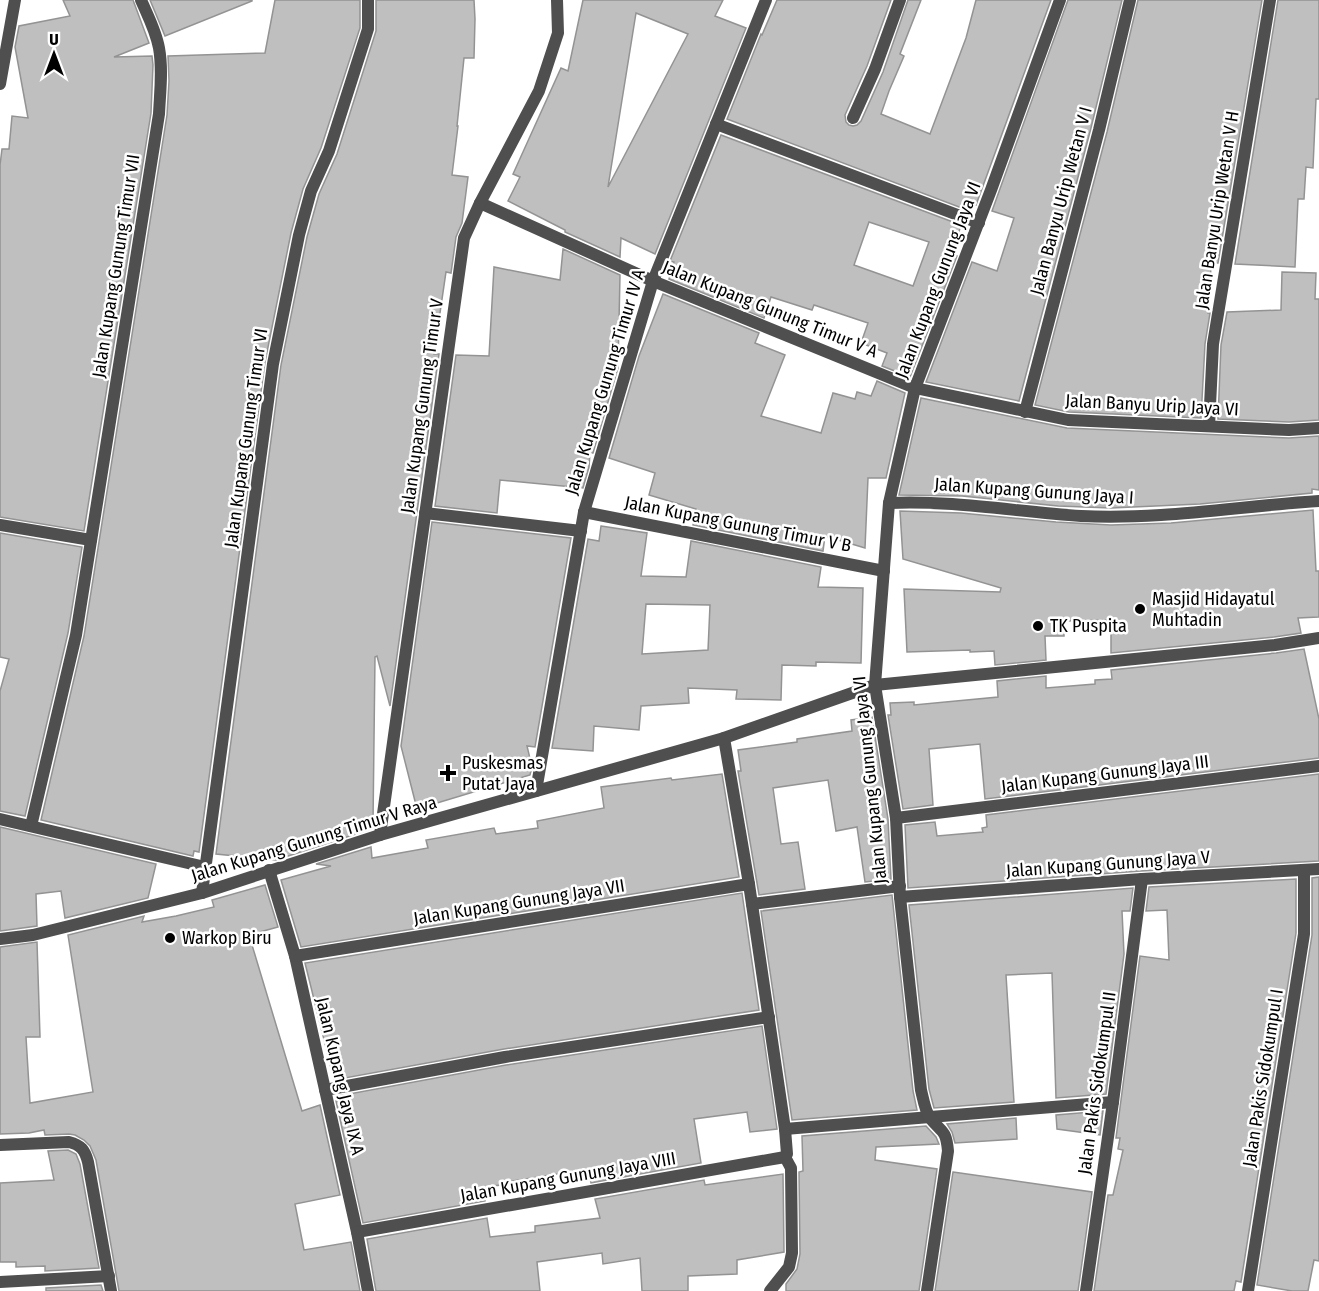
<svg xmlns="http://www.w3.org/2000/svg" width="1319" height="1291" font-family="'Fira Sans Condensed',sans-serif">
	<rect width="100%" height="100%" fill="#fff"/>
	<g fill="#bfbfbf" stroke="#939393" stroke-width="1.5" fill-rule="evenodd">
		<polygon points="63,0 133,0 149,43 114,57 152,56 153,65 151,113 84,531 0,517 0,165 2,149 9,149 12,116 28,118 15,47 19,26 70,16"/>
		<polygon points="150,0 252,0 252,1 165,36"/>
		<polygon points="275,0 360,0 360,28 321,148 303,189 291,233 265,362 199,852 194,851 193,856 41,820 84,636 167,115 169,81 168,56 265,53"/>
		<polygon points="376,0 474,0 475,19 474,58 464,58 457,126 458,126 452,175 468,177 462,223 456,237 451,273 446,272 434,354 439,354 390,706 377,656 375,657 373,823 366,824 368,830 276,860 216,854 281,365 307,237 319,194 337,154 376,31"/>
		<path d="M 583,0 L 723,0 L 715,16 L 746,28 L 655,254 L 621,238 L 620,257 L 565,232 L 565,230 L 508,201 L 520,177 L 513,174 L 561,68 L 568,71 ZM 636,13 L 688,34 L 608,187 Z"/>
		<polygon points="777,0 891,0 867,66 845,115 846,122 849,125 853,126 857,125 861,121 883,72 908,0 921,0 900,54 904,56 889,91 881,114 930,134 966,38 976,0 1051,0 976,205 969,203 967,210 727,119 761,34 762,35"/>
		<polygon points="1068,0 1122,0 1091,128 1019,401 926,382 972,262 997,271 1014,218 992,211"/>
		<polygon points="1138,0 1262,0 1218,263 1214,263 1214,267 1211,267 1208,313 1210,313 1205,344 1201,418 1069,412 1035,405 1107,132"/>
		<polygon points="1278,0 1319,0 1319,99 1316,99 1313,168 1306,167 1304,199 1298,199 1295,267 1235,264"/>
		<path d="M 721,135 L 961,225 L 952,254 L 957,256 L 910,377 L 882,366 L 887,353 L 861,343 L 868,323 L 814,305 L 812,310 L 771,297 L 764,318 L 669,279 L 674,262 L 670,261 ZM 869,222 L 929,242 L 913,286 L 854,265 Z"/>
		<polygon points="563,249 620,275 618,368 593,453 590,453 589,467 583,488 500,480 497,513 435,506 456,355 489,356 494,267 560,280"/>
		<polygon points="1282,272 1316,273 1315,299 1319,299 1319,420 1289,422 1218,419 1221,345 1227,312 1281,310"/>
		<polygon points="663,294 759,333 755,343 785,355 761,416 821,433 833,393 855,399 857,392 871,396 877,381 905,393 886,478 868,478 865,548 825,536 823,551 693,525 696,509 649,495 655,473 609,458 639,356"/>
		<polygon points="921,398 1067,428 1289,438 1319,436 1319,490 1312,489 1312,493 1200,504 1111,508 1058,506 962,496 899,495"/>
		<polygon points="1313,510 1316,571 1319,571 1319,617 1298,618 1301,633 1274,637 1111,653 1111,620 1064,621 1064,636 1045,636 1046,660 995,665 994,651 970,652 970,650 907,652 904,589 1000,592 1001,588 903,559 900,511 961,513 1056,522 1111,525 1171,523"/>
		<polygon points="432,522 571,538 535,747 527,746 532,767 530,775 417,809 401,746"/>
		<path d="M 601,526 L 647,533 L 641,576 L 686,577 L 691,541 L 821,567 L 818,587 L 863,588 L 861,663 L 816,662 L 816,666 L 782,665 L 781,700 L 736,699 L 737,690 L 688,688 L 689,703 L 641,706 L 639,730 L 594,726 L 593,751 L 552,748 L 588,539 L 599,541 ZM 646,604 L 710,605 L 708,650 L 642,654 Z"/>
		<polygon points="0,533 82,547 68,633 25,816 0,811 0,691 9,659 0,657"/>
		<polygon points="1304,649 1319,719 1319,758 985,799 980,744 929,749 933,805 903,809 888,715 891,715 890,703 914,702 914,705 998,697 997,681 1046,676 1046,688 1095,684 1095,680 1112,679 1111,670 1276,653"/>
		<polygon points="872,717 888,819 891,879 865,882 857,827 836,831 828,780 773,788 781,844 798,842 805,889 759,895 738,771 741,771 738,750 797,742 797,739 852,731 851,720"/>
		<polygon points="722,774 739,877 301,947 281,880 331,866 316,864 371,847 372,858 428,848 426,840 494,828 496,834 538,828 537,821 604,808 601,787 671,778 672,780"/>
		<polygon points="1319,774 1319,861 1141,871 908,888 905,825 935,822 937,836 983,832 982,828 987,827 986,815"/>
		<polygon points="0,827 156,864 148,898 65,918 61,891 36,894 37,926 0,931"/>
		<polygon points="1319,877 1319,1261 1314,1260 1308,1291 1292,1291 1257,1285 1312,935 1312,878"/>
		<polygon points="1296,879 1296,933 1241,1282 1236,1281 1234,1291 1094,1291 1108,1195 1113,1195 1123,1150 1118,1149 1120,1138 1116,1138 1140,956 1169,960 1167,910 1146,911 1149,887"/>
		<polygon points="265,885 278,927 249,935 302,1111 320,1105 340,1195 295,1204 304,1250 351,1242 360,1291 119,1291 96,1160 90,1146 84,1140 75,1135 69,1134 45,1135 44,1130 29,1133 0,1134 0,947 37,942 40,1037 26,1037 30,1103 93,1092 68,935 144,916 142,922 176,916 214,907 212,900"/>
		<polygon points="1133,888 1130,911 1122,911 1124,954 1106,1094 1056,1098 1052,973 1006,975 1014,1102 934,1108 929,1089 909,905"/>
		<polygon points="742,893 759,1010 504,1049 334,1080 305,963"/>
		<polygon points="892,895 913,1091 917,1110 792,1120 761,911"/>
		<polygon points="762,1026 777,1129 750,1132 747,1112 694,1119 701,1163 591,1183 588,1169 500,1183 501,1185 483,1187 485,1201 363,1223 336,1101 339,1100 338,1096 506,1065"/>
		<polygon points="1103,1111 1100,1135 1057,1129 1056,1115"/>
		<polygon points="1016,1118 1017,1139 955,1143 952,1132 947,1124"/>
		<polygon points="926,1126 936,1137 939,1144 876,1147 875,1160 937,1169 919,1291 786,1291 786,1284 797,1269 800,1254 799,1172 803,1171 802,1136"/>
		<polygon points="68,1150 76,1154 80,1164 99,1268 45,1271 45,1266 16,1267 16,1262 0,1262 0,1183 54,1180 48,1151"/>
		<polygon points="953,1172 1092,1192 1078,1291 935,1291"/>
		<polygon points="783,1174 784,1252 737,1260 737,1274 688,1276 688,1291 642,1291 640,1258 603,1264 602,1253 537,1262 540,1291 376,1291 367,1239 487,1218 490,1237 535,1232 535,1226 600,1218 595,1199 704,1180 705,1185"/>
		<polygon points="101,1285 103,1291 46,1291 46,1288"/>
	</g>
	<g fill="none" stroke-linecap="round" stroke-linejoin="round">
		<g stroke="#4f4f4f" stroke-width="12">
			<polyline points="0,84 15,0"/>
			<polyline points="853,118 875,69 900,0"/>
			<polyline points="716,124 979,223"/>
			<polyline points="480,203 653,281 915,388 1068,420 1289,430 1319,428"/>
			<polyline points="1025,412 1099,130 1130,0"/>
			<polyline points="1209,426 1213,344 1270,0"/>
			<path d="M 889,503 C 954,500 1017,512 1081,516 C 1161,520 1240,506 1319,501"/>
			<polyline points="584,512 884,571"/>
			<polyline points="425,513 581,531"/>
			<polyline points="0,525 91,540"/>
			<polyline points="724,738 749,884 785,1129 787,1154 785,1157"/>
			<polyline points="536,791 584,512 653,281 766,0"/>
			<polyline points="896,818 1319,766"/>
			<polyline points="0,819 205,867"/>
			<path d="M 31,826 L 76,635 L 159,114 C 160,92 163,70 159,48 C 156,31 148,16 141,0"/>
			<polyline points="380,835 464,238 480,203 539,91 558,33 557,0"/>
			<polyline points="269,870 295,956 357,1232 368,1291"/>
			<polyline points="202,893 273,364 299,235 311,191 329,151 368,29 368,0"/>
			<polyline points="900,897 1142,879 1319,869"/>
			<polyline points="752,904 900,886"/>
			<polyline points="0,939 33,935 202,893 380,835 724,738 875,685 1275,645 1319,638"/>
			<polyline points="295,956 749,884"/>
			<polyline points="325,1090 505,1057 769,1017"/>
			<polyline points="785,1129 1113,1102"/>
			<path d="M 0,1145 L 69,1142 C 81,1145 85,1150 88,1162 L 111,1291"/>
			<polyline points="357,1232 785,1157"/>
			<polyline points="0,1282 109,1276"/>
			<polyline points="770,1291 789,1267 792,1253 791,1168 785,1157"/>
			<path d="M 927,1291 L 948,1151 C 946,1129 942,1133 930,1118 C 925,1111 923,1098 921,1090 L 900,897 L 896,818 L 875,685 L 889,503 L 915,388 L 991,190 L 1060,0"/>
			<polyline points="1086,1291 1113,1102 1142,879"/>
			<polyline points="1248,1291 1304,934 1304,870"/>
		</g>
	</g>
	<g fill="#000" stroke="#fff" stroke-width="2">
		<circle cx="1140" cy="609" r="6"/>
		<circle cx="1038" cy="626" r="6"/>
		<path d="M445 764h6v6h6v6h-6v6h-6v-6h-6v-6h6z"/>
		<circle cx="170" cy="938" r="6"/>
	</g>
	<g text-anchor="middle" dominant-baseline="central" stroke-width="5" stroke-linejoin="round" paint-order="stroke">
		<g font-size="18" fill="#000" stroke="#fff">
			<text transform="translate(1061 201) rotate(-75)">Jalan Banyu Urip Wetan V I</text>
			<text transform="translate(1217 210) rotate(-81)">Jalan Banyu Urip Wetan V H</text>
			<text transform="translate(116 266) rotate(-81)">Jalan Kupang Gunung Timur VII</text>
			<text transform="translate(938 280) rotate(-69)">Jalan Kupang Gunung Jaya VI</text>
			<text transform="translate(770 309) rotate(22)">Jalan Kupang Gunung Timur V A</text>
			<text transform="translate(605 382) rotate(-73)">Jalan Kupang Gunung Timur IV A</text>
			<text transform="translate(1152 405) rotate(3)">Jalan Banyu Urip Jaya VI</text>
			<text transform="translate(422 406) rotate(-82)">Jalan Kupang Gunung Timur V</text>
			<text transform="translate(246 438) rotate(-82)">Jalan Kupang Gunung Timur VI</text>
			<text transform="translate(1034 491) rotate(4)">Jalan Kupang Gunung Jaya I</text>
			<text transform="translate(738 524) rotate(11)">Jalan Kupang Gunung Timur V B</text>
			<text transform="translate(1105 774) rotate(-7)">Jalan Kupang Gunung Jaya III</text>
			<text transform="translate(870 780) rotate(-96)">Jalan Kupang Gunung Jaya VI</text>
			<text transform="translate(314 839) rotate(-17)">Jalan Kupang Gunung Timur V Raya</text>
			<text transform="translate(1108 864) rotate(-4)">Jalan Kupang Gunung Jaya V</text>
			<text transform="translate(519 902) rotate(-9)">Jalan Kupang Gunung Jaya VII</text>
			<text transform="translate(340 1076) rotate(77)">Jalan Kupang Jaya IX A</text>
			<text transform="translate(1263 1078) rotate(-81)">Jalan Pakis Sidokumpul I</text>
			<text transform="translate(1097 1083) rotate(-82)">Jalan Pakis Sidokumpul II</text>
			<text transform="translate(568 1177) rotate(-10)">Jalan Kupang Gunung Jaya VIII</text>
		</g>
		<g font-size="18" fill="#000" stroke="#fff" text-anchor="start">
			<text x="1152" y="599">Masjid Hidayatul<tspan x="1152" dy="21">Muhtadin</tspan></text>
			<text x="1050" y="626">TK Puspita</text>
			<text x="462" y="763">Puskesmas<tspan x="462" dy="21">Putat Jaya</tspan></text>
			<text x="182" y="938">Warkop Biru</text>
		</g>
	</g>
	<g transform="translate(54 54)" stroke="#ffffff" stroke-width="4.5" paint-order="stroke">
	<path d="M0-4.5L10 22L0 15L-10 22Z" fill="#000000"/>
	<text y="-9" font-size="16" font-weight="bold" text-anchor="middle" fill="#000000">U</text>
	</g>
</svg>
